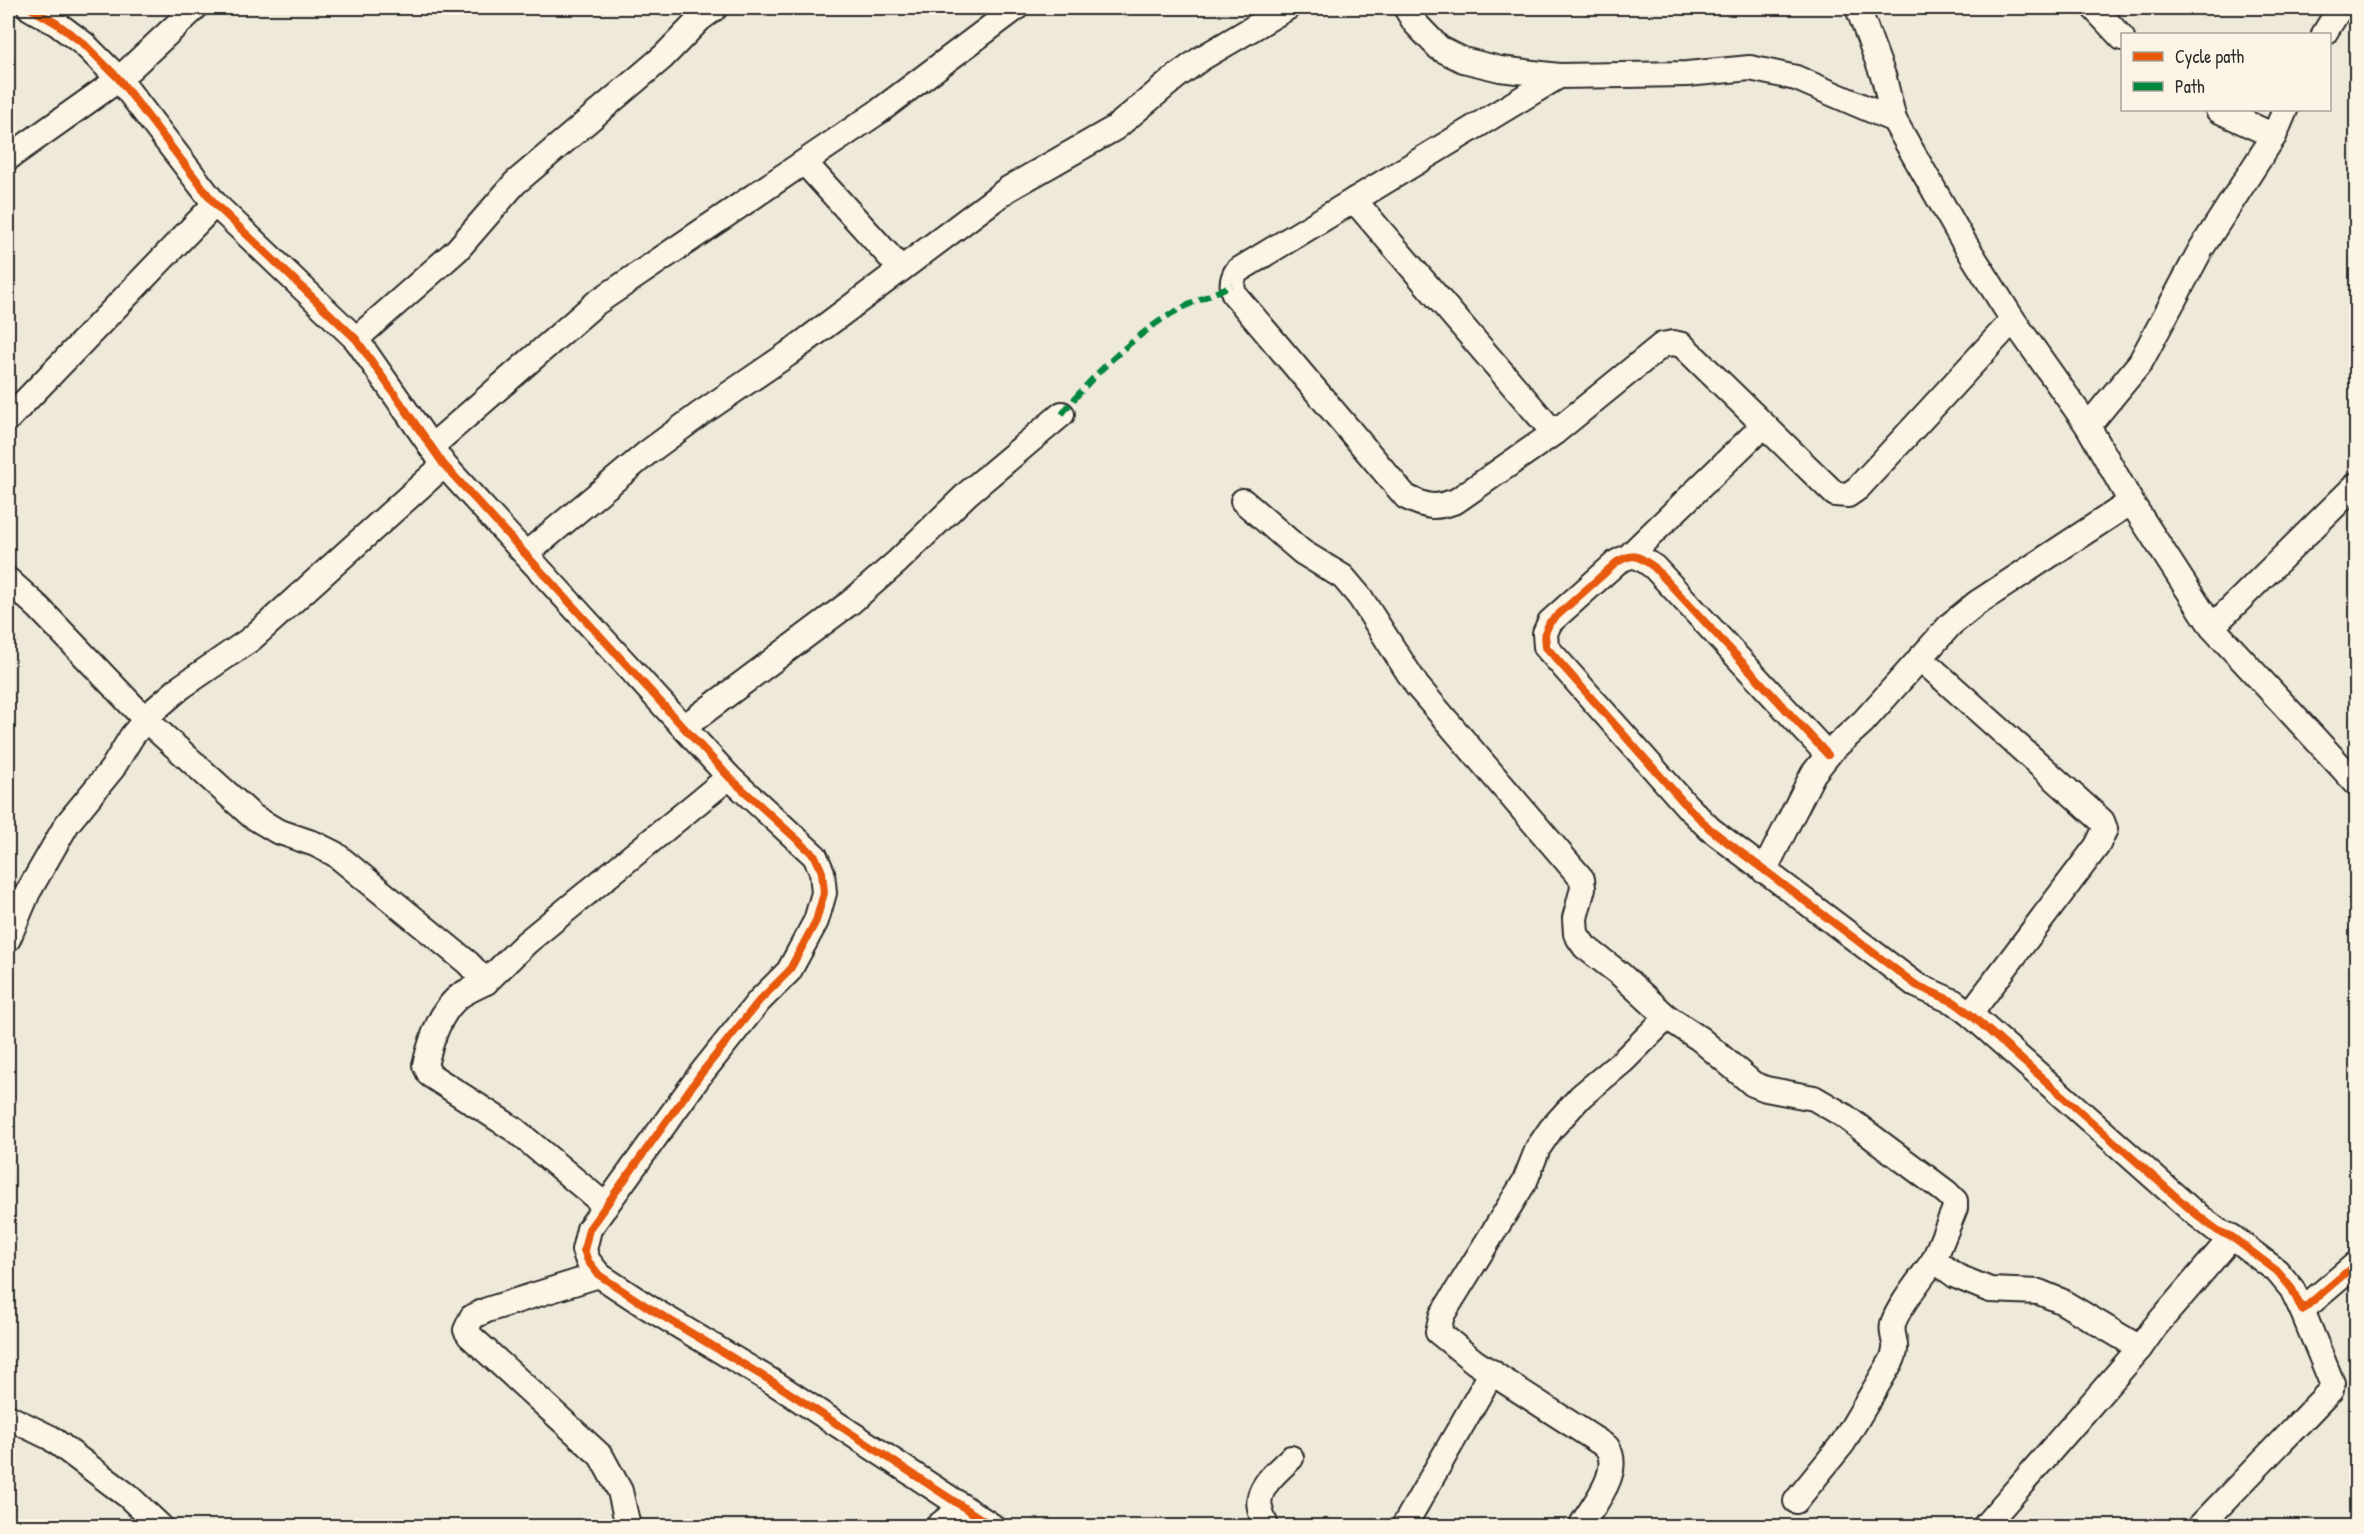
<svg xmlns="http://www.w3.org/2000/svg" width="2364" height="1534" font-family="'Patrick Hand',sans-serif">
	<rect width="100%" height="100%" fill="#efe9da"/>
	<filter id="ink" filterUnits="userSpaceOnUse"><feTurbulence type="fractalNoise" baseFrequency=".0167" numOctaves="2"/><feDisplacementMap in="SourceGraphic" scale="12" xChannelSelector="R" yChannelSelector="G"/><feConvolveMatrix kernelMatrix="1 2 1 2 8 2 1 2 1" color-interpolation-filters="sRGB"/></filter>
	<g filter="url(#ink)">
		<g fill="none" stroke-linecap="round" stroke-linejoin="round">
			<defs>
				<g id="street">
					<polyline points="30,8 56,23 84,44 119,79 215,204 356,339 444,465 729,777 815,856 822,872 824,893 816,921 789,971 759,1001 700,1075 589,1229 584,1250 588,1261 599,1275 646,1306 776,1384 992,1526"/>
					<polyline points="1406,8 1415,23 1439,48 1463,60 1500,69 1559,76 1687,74 1750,68 1796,78 1894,120 1962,239 2013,320 2088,426 2131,502 2212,627 2356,783"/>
					<polyline points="1858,8 1884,78 1894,120"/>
					<polyline points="2094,8 2122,38"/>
					<polyline points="2324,34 2340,8"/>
					<path d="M 1559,76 L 1237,271 C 1232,279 1231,285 1234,294 L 1406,497 C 1427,507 1434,509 1456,501 L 1554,433 L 1662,345 L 1673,343 L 1682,345 L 1835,494 L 1848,495 L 1858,488 L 2013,320"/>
					<polyline points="2218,110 2274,136"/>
					<polyline points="8,158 119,79 195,8"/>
					<polyline points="805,163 901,269"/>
					<polyline points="1354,200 1554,433"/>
					<polyline points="356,339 457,250 515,183 663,57 700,19 715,8"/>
					<polyline points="8,419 215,204"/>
					<polyline points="2088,426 2140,363 2201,249 2274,136 2285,110"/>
					<polyline points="431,447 596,303 878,112 1016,8"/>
					<polyline points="1243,501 1302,552 1343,577 1360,597 1417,686 1582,879 1583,888 1575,918 1576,934 1585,947 1620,974 1667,1017 1700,1039 1753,1084 1766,1089 1814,1098 1843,1115 1946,1192 1955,1201 1955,1208 1934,1260 1956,1276 1990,1290 2039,1292 2061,1301 2140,1348 2154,1328 2232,1237"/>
					<polyline points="526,554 647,453 700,414 788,354 1008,189 1115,128 1177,76 1202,58 1287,8"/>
					<polyline points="1630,555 1764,425"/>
					<polyline points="8,580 38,607 146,720 252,816 277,831 315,844 335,854 468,963 486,982 527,942 729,777"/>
					<polyline points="2212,627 2356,485"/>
					<polyline points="1920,658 2102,821 2105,829 2097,846 1970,1014"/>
					<polyline points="684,727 851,602 897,562 968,493 1062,414"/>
					<path d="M 1828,755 L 1654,567 C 1638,556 1635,552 1617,562 L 1550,622 L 1545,633 L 1546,647 L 1686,805 L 1710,829 L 1916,985 L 1954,1002 L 1970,1014 L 2191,1210 L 2218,1231 L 2232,1237 L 2277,1271 L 2292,1289 L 2302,1310 L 2356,1264"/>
					<polyline points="1764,871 1813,774 1832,750 1863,722 1951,624 1977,603 2131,502"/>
					<polyline points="8,939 28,892 67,824 112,769 132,736 153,711 181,687 251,639 444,465"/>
					<path d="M 486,982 C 478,986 469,990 461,995 C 440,1010 431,1041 425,1065 L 430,1075 L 515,1130 L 606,1206"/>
					<polyline points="599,1275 487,1310 472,1317 466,1330 470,1336 601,1456 620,1491 628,1526"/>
					<polyline points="8,1417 51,1438 128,1496 160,1526"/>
					<path d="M 1796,1501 L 1843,1443 L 1892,1360 C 1900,1342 1890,1338 1893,1324 C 1897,1308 1924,1275 1934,1260"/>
					<polyline points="938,1526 961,1508"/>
					<path d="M 1266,1526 C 1264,1521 1261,1515 1260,1508 C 1255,1488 1278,1471 1291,1458"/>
					<polyline points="1404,1526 1492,1372"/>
					<path d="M 1581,1526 C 1593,1505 1623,1472 1607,1447 L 1475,1362 L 1438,1332 L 1442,1315 L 1525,1181 L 1538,1148 L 1551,1129 L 1581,1096 L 1623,1061 L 1667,1017"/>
					<polyline points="1985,1526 2140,1348"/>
					<polyline points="2200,1526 2331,1390 2332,1383 2302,1310"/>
				</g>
			</defs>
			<use href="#street" stroke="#2b2b2b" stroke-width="28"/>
			<use href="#street" stroke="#fcf5e5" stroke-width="24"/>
			<path stroke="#00873e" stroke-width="6" stroke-dasharray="12 6" stroke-linecap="butt" d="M 1062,414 C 1087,382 1117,352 1150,328 C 1174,309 1204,298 1232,285"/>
			<defs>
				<g id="cycleway">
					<polyline points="30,8 56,23 84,44 119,79 215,204 356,339 444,465 729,777 815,856 822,872 824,893 816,921 789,971 759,1001 700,1075 589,1229 584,1250 588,1261 599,1275 646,1306 776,1384 992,1526"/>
					<path d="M 1828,755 L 1654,567 C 1638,556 1635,552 1617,562 L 1550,622 L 1545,633 L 1546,647 L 1686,805 L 1710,829 L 1916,985 L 1954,1002 L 1970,1014 L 2191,1210 L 2218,1231 L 2232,1237 L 2277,1271 L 2292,1289 L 2302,1310 L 2356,1264"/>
				</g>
			</defs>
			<use href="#cycleway" stroke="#fcf5e5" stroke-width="11"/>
			<use href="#cycleway" stroke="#e8590c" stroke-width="8"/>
		</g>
	</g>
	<rect width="2364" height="1534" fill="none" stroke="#fcf5e5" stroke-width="30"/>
	<rect x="15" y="15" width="2334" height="1504" fill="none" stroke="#2b2b2b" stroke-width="2" filter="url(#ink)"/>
	<rect x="2121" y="33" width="210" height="78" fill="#fcf5e5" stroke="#a8a49b" stroke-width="1.5"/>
	<rect x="2133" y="52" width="30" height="9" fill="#e8590c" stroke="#a8a49b" stroke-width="1.5"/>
	<text x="2175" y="63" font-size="18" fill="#2b2b2b">Cycle path</text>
	<rect x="2133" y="82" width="30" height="9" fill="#00873e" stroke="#a8a49b" stroke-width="1.5"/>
	<text x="2175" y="93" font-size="18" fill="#2b2b2b">Path</text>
</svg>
